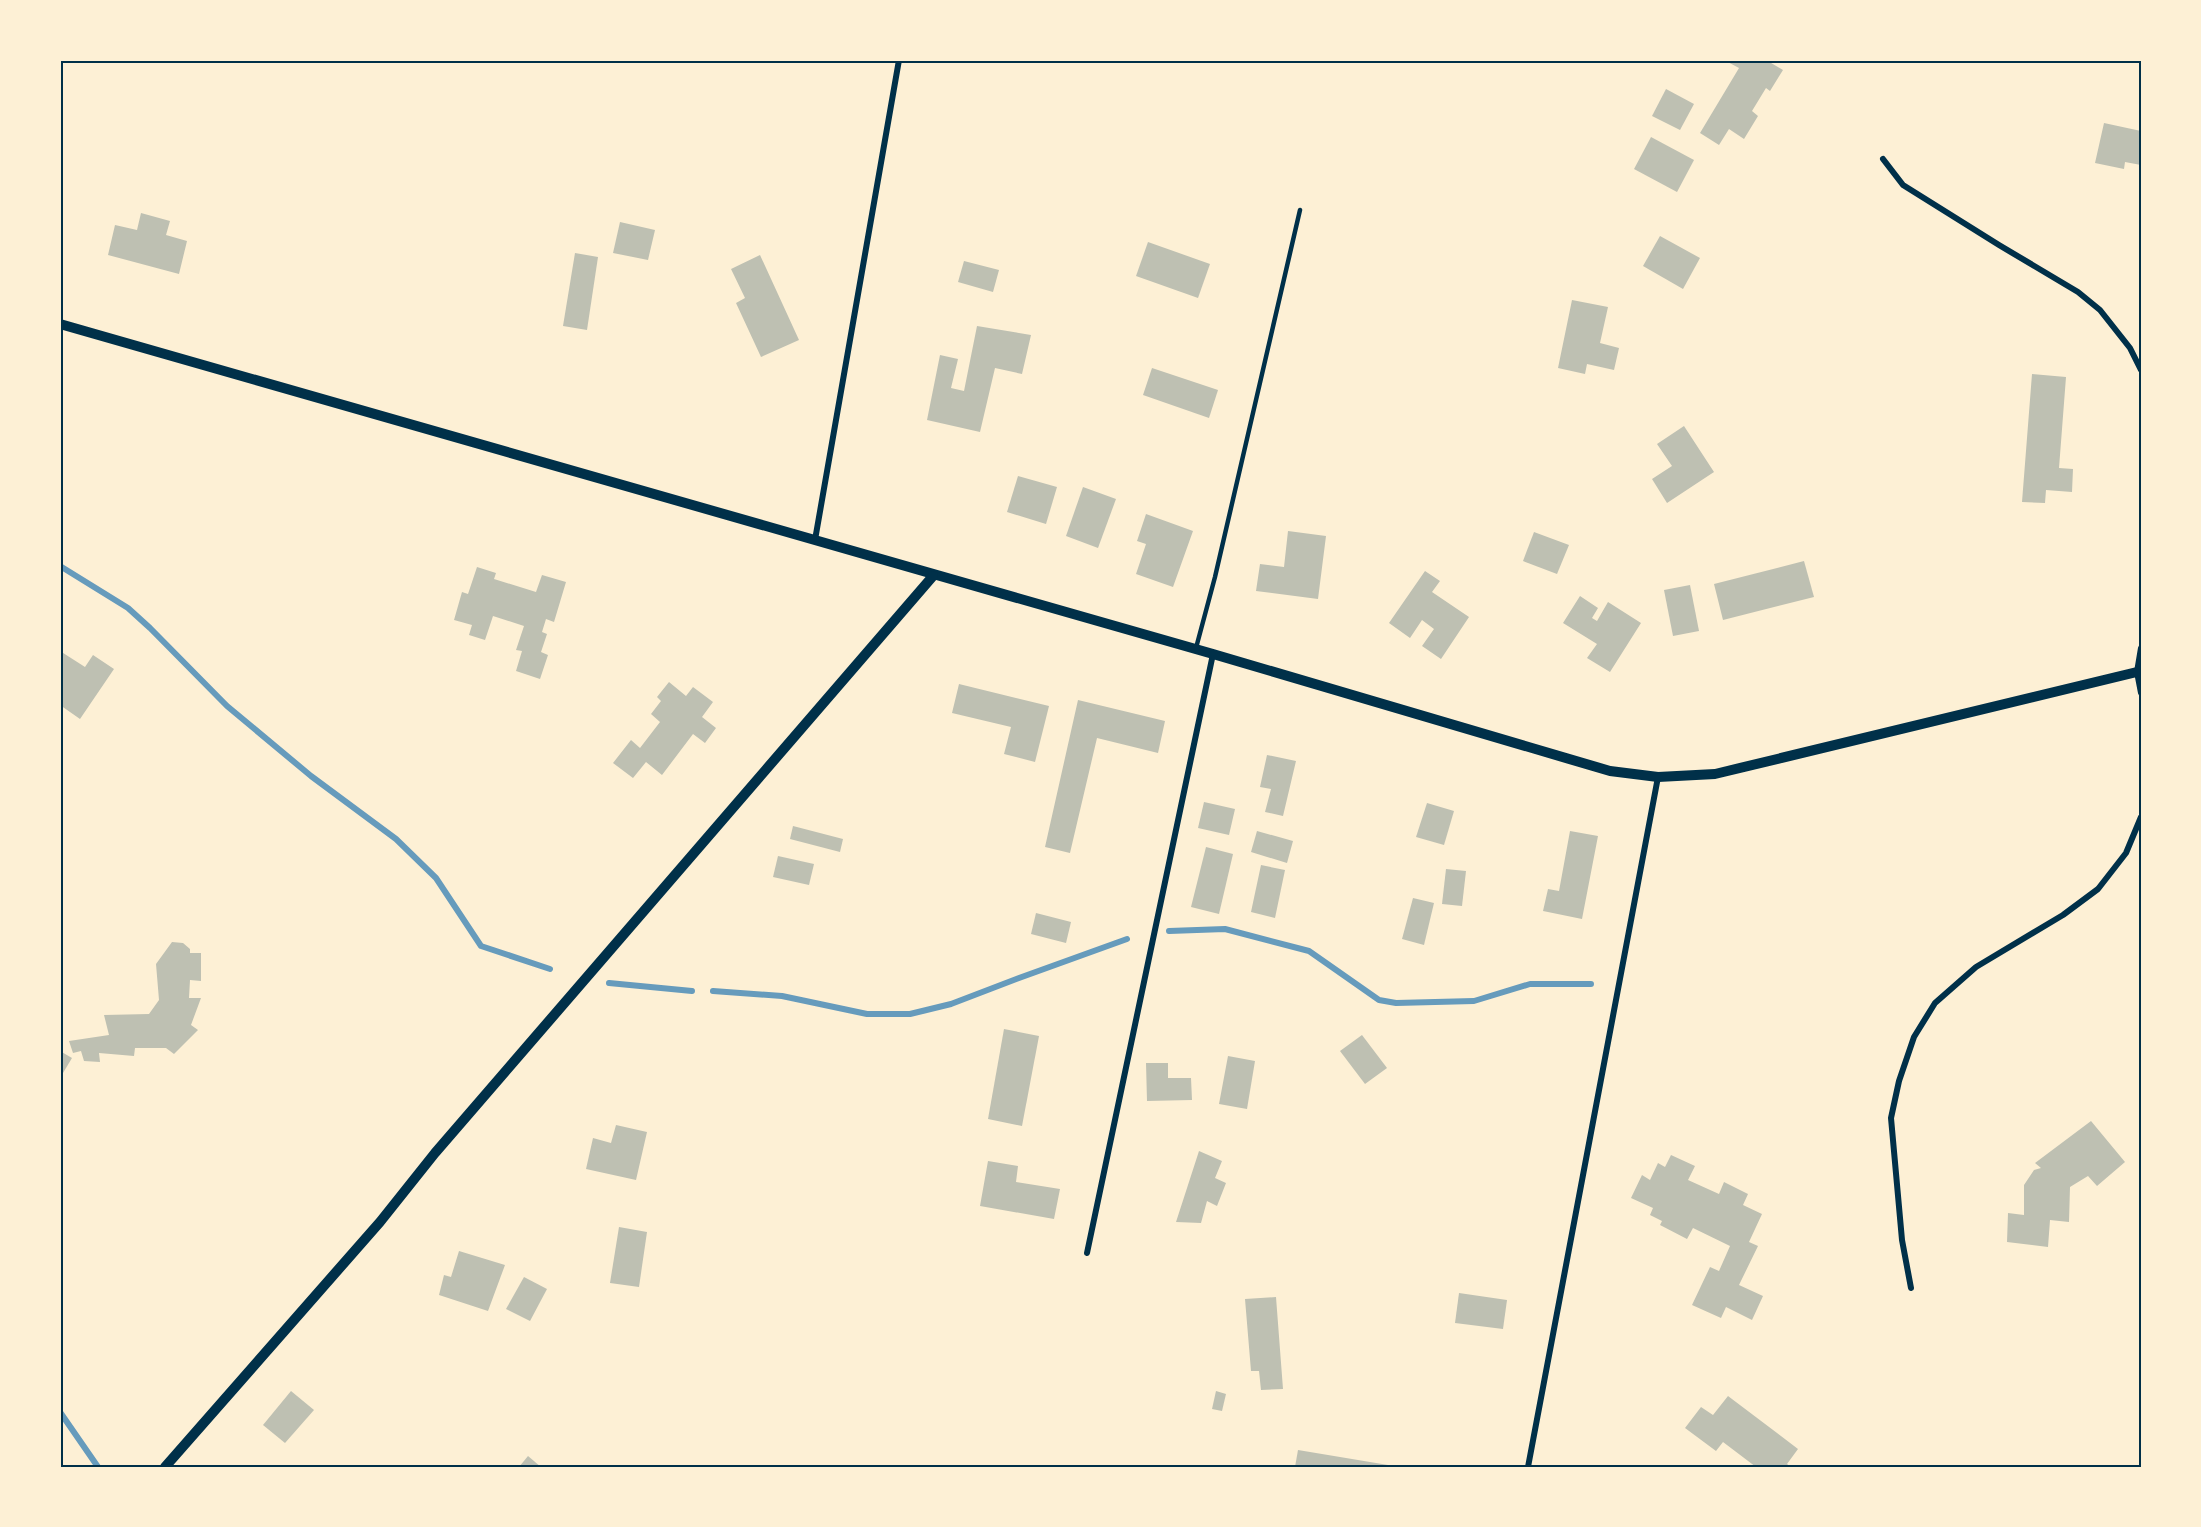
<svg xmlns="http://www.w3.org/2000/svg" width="2201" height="1527" font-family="'Sofia Sans Condensed',sans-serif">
	<rect width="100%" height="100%" fill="#fdf0d5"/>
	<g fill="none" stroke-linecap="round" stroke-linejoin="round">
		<g stroke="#669bbc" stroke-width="6">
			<polyline points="60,566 128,608 150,628 227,706 311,776 396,839 436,878 481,946 550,969"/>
			<polyline points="1169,931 1225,929 1309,951 1379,1000 1396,1003 1474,1001 1530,984 1591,984"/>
			<polyline points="609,983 692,991"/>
			<polyline points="713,991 782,996 867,1014 910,1014 951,1004 1019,978 1127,939"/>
			<polyline points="60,1412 98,1467"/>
		</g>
	</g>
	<g fill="#bec0b2">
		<polygon points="1724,60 1766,60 1783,70 1770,91 1766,88 1752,111 1758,116 1744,139 1729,129 1719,145 1700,133 1739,68"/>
		<polygon points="1666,89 1694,104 1680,130 1652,116"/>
		<polygon points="2104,123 2141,131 2141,165 2125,162 2124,169 2095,163"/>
		<polygon points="1651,137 1694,160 1677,192 1634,169"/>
		<polygon points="141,213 170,221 166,235 187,241 179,274 108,255 115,225 137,230"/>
		<polygon points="620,222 655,230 648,260 613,253"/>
		<polygon points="1660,236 1700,258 1683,289 1643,266"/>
		<polygon points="1148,242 1210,264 1198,298 1136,276"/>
		<polygon points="575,253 598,257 587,330 563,326"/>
		<polygon points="760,255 799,340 761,357 736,303 745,298 731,269"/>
		<polygon points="964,261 999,270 993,292 958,282"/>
		<polygon points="1572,300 1608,307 1600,343 1619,348 1614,370 1587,364 1585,374 1558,368"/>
		<polygon points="977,326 1031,335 1022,374 995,368 980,432 927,420 940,355 958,359 951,388 964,391"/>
		<polygon points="1152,368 1218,390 1209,418 1143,395"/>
		<polygon points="2032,374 2066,377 2059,468 2073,469 2072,492 2046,490 2045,503 2022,502"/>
		<polygon points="1684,426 1714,472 1667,503 1652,479 1672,466 1657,444"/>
		<polygon points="1018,476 1057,487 1046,524 1007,512"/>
		<polygon points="1083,487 1116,499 1098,548 1066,536"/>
		<polygon points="1146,514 1193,531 1173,587 1136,574 1146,544 1137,541"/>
		<polygon points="1288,531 1326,536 1318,599 1256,591 1260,564 1284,567"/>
		<polygon points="1534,532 1569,545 1557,574 1523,561"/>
		<polygon points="1804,561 1814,597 1723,620 1714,584"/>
		<polygon points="477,567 496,573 494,579 536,592 542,575 566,582 554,622 546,619 542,632 547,634 541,652 548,655 540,679 516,671 522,651 516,650 524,626 493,616 485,640 469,635 472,625 454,620 462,592 468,594"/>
		<polygon points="1425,571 1440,581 1432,592 1469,617 1441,659 1422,646 1434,629 1422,620 1410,638 1389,623"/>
		<polygon points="1690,585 1699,631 1673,636 1664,590"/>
		<polygon points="1580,596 1598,608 1592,618 1597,621 1608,602 1641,623 1610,672 1587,658 1597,644 1563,623"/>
		<polygon points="60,651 85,667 93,655 114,669 80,719 60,705"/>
		<polygon points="669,682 686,696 693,687 713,702 702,717 716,728 705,743 693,734 662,775 646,762 633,778 613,763 631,740 640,748 660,722 651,714 661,701 657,697"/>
		<polygon points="959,684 1049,706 1035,762 1004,754 1011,727 952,713"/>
		<polygon points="1078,700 1165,721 1158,753 1097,738 1070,853 1045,847"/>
		<polygon points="1267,755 1296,761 1283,816 1265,812 1271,789 1260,787"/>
		<polygon points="1204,802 1235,809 1229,835 1198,828"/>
		<polygon points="1427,803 1454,811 1444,845 1416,837"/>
		<polygon points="793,826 843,839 840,852 790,839"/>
		<polygon points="1257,831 1293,841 1287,863 1251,852"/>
		<polygon points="1570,831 1598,836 1582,919 1543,911 1548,889 1559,891"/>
		<polygon points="1206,847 1233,854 1219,914 1191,907"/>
		<polygon points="778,856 814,864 809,885 773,877"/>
		<polygon points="1261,865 1285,870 1275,918 1251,912"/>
		<polygon points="1446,869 1466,871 1462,906 1442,904"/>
		<polygon points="1413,898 1434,903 1424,945 1402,939"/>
		<polygon points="1036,913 1071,922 1066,943 1031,934"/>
		<polygon points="172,942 183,943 190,949 190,953 201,953 201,981 190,980 189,998 201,998 191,1025 198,1030 174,1054 166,1048 135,1048 134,1056 99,1053 100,1062 84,1061 81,1051 73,1053 69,1041 109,1035 104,1015 149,1014 159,1000 156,964"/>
		<polygon points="1004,1029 1039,1036 1022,1126 988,1119"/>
		<polygon points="1362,1035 1387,1068 1365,1084 1340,1051"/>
		<polygon points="60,1051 72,1058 60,1078"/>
		<polygon points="1228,1056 1255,1061 1247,1109 1219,1104"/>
		<polygon points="1146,1063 1168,1063 1168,1078 1191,1078 1192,1100 1147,1101"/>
		<polygon points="2091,1121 2125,1162 2097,1186 2088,1176 2070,1187 2069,1222 2050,1220 2048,1247 2007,1242 2008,1213 2024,1215 2024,1185 2034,1170 2041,1168 2035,1163"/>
		<polygon points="616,1125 647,1132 636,1180 586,1169 593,1138 611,1143"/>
		<polygon points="1199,1151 1222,1161 1215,1178 1226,1183 1217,1206 1207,1201 1201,1223 1176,1222"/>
		<polygon points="1671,1155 1695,1166 1688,1180 1719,1194 1724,1182 1748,1194 1743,1205 1762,1214 1749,1242 1758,1246 1739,1285 1763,1296 1752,1320 1726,1307 1721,1318 1692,1305 1710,1267 1719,1271 1730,1246 1693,1228 1687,1239 1660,1225 1662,1221 1650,1215 1653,1208 1631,1198 1642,1175 1650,1180 1658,1163 1665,1167"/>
		<polygon points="988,1161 1018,1166 1016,1182 1060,1189 1054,1219 980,1206"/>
		<polygon points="619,1227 647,1232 639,1287 610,1283"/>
		<polygon points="459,1251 505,1265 488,1311 439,1295 444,1275 451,1277"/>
		<polygon points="524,1277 547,1289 530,1321 506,1309"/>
		<polygon points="1459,1293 1507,1300 1503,1329 1455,1323"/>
		<polygon points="1276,1297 1283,1389 1261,1390 1259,1371 1251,1371 1245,1299"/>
		<polygon points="291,1391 314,1410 285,1443 263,1425"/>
		<polygon points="1216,1391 1226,1394 1222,1411 1212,1409"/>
		<polygon points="1728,1396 1798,1449 1787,1464 1791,1467 1756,1467 1723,1442 1716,1451 1685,1428 1701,1407 1713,1415"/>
		<polygon points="1298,1450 1394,1466 1393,1467 1295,1467"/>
		<polygon points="528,1456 541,1467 519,1467"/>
	</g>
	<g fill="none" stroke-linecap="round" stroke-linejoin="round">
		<polyline stroke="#003049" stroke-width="4.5" points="1196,648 1215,577 1300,210"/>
		<g stroke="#003049" stroke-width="6">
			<polyline points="1883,159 1903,185 1999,245 2078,292 2100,310 2130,348 2141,370"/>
			<polyline points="815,540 899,60"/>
			<polyline points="2141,648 2137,672 2141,693"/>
			<polyline points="1087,1253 1213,654"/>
			<polyline points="1911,1288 1902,1240 1891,1118 1899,1081 1914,1037 1935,1003 1976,967 2063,915 2098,889 2126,853 2141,817"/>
			<polyline points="1528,1467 1658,777"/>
		</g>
		<g stroke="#003049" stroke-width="10">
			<polyline points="60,324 1213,654 1610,771 1658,777 1715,774 2141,671"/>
			<polyline points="165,1467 380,1222 435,1153 933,576"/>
		</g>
	</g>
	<rect width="2201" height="1527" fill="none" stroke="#fdf0d5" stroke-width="123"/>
	<rect x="62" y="62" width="2078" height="1404" fill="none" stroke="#003049" stroke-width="2"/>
</svg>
